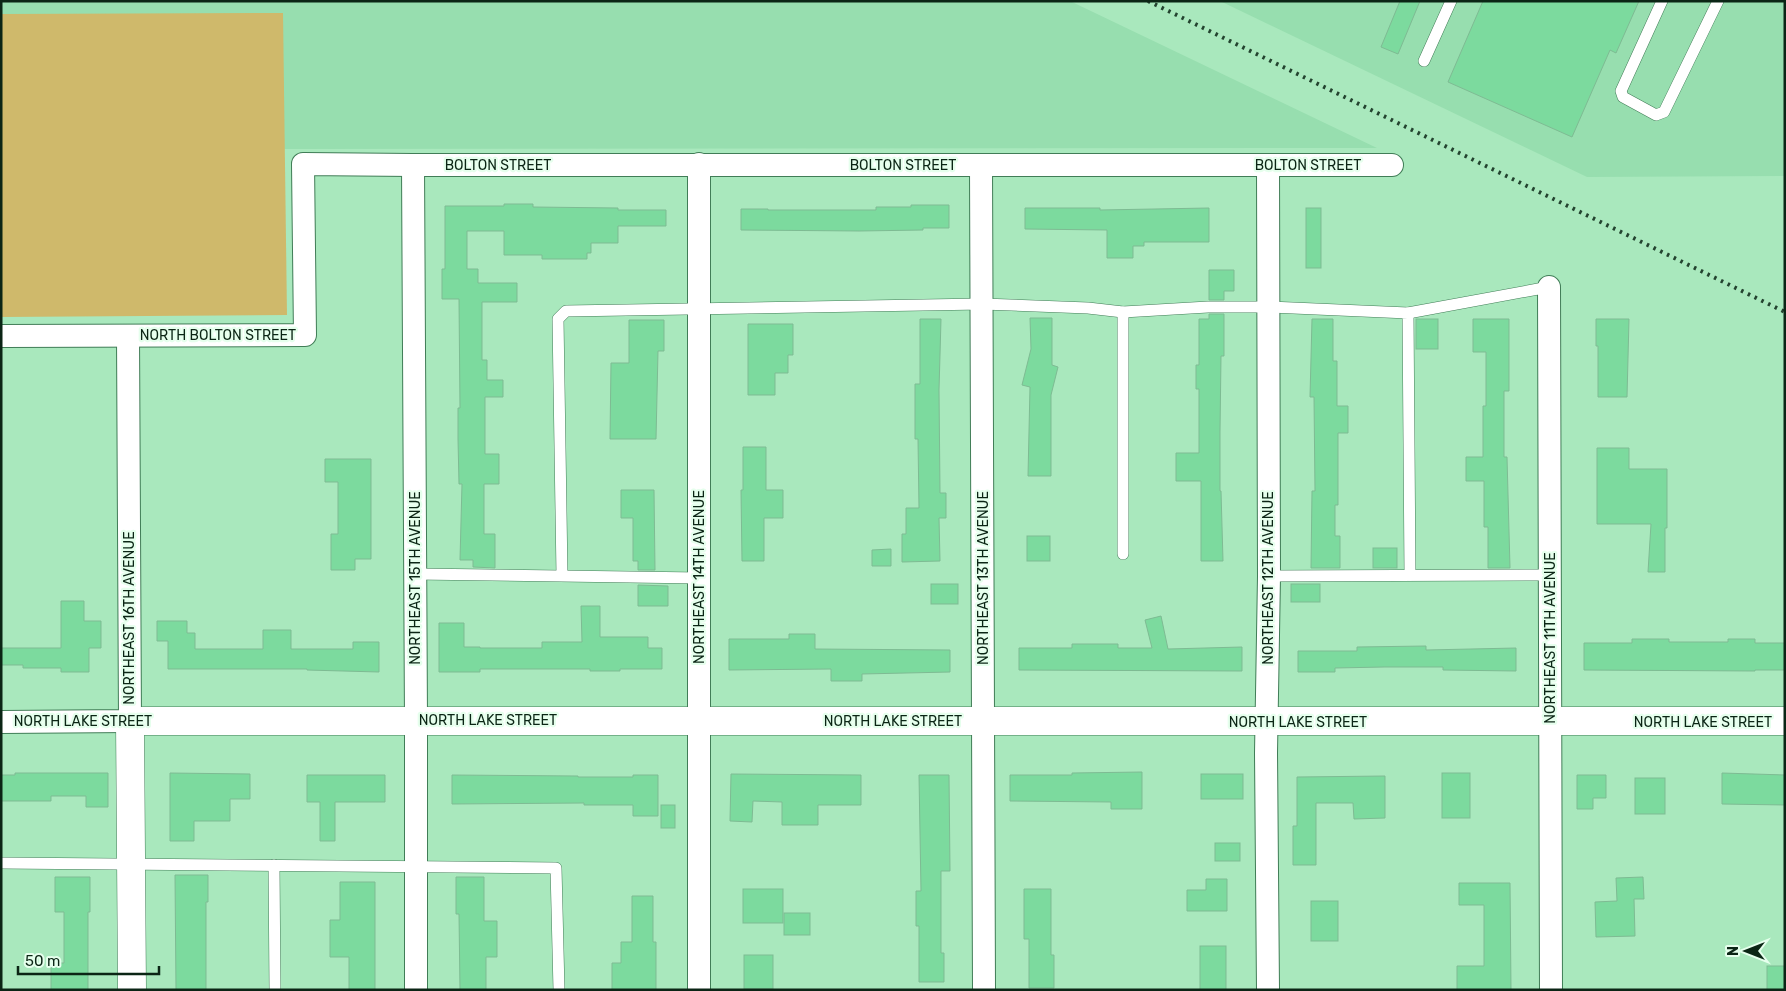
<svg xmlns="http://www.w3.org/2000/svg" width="1786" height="991" font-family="Rubik,sans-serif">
	<rect width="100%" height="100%" fill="#a9e8bd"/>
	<g fill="#97deaf">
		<polygon points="1,1 1070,1 1377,148 285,149 1,151"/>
		<polygon points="1220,1 1785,1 1785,176 1587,177"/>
	</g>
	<polygon fill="#cfb96b" points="283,13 287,315 1,317 1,14"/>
	<g fill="#7cda9e" stroke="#7ebb93">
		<polygon points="1400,1 1420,1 1398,54 1381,47"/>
		<polygon points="1483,1 1639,1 1616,53 1610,50 1572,137 1448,82"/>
		<polygon points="504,204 533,204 533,207 618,208 618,210 666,210 666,226 618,226 618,243 591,243 591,253 587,253 587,259 542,259 542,255 504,255 504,231 467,231 467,269 478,269 478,283 517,283 517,302 482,302 482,360 487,360 487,380 503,380 503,397 485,397 485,454 499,454 499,484 484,484 484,534 495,534 495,568 473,567 473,560 460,560 462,484 459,484 458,439 458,408 460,408 459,299 442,299 442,269 445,269 445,206 504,206"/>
		<polygon points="911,205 949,205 949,228 923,228 923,230 859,231 741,230 741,209 768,209 768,210 876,210 876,207 911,207"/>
		<polygon points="1025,208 1100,208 1100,210 1209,208 1209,242 1144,242 1144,246 1133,246 1133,258 1107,258 1107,230 1025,229"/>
		<rect x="1306" y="208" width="15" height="60"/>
		<polygon points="1209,270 1234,270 1234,291 1224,291 1224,300 1209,300"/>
		<polygon points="1209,314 1224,314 1224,356 1221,356 1220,431 1220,491 1221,491 1223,561 1201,561 1201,481 1176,481 1176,453 1199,453 1199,389 1196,389 1196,365 1199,365 1199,319 1209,319"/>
		<polygon points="1030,318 1052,318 1052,365 1058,367 1051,395 1051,476 1028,476 1030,387 1022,385 1031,349"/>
		<polygon points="920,319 941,319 939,390 940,493 946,493 946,518 939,518 940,561 902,562 902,534 906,534 906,508 919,508 918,439 915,439 915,384 920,384"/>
		<polygon points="1312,319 1333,319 1333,361 1337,361 1337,406 1348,406 1348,433 1338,433 1338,505 1335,505 1335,536 1340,536 1340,568 1311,568 1312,491 1315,491 1314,397 1310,397"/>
		<rect x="1416" y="319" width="22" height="30"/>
		<polygon points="1473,319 1509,319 1509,391 1504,391 1504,457 1507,457 1510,568 1488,568 1488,527 1484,527 1484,481 1466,481 1466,457 1483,457 1483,406 1486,406 1486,352 1473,352"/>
		<polygon points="1596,319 1629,319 1627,397 1598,397 1598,346 1596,346"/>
		<polygon points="629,320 664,320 664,351 658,351 656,439 610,439 611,363 629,363"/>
		<polygon points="748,324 793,324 793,355 788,355 788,373 775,373 775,395 748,395"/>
		<polygon points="743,447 766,447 766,490 783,490 783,518 764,518 764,561 742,561 741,490 743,490"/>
		<polygon points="1597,448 1629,448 1629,469 1667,469 1667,528 1665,528 1665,572 1648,572 1651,524 1597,524"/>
		<polygon points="325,459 371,459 371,559 355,559 355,570 331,570 331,534 338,534 338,482 325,482"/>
		<polygon points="621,490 654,490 655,570 638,570 638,561 633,561 633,518 621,518"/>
		<rect x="1027" y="536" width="23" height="25"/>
		<rect x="1373" y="548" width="24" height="20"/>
		<polygon points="891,549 891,566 872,566 872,550"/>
		<rect x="931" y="584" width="27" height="20"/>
		<rect x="1291" y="584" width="29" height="18"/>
		<polygon points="638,585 668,586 668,606 638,606"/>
		<polygon points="61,601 84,601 84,621 101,621 101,648 89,648 89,672 61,672 61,668 23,668 23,665 1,665 1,648 61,648"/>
		<polygon points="581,606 600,606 600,637 648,637 648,648 662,648 662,669 620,669 620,671 590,671 590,669 480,669 480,672 439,672 439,623 464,623 464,647 480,647 480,648 542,648 542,642 582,642"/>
		<polygon points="1161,616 1168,649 1242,647 1242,671 1019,670 1019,648 1072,648 1072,644 1118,644 1118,648 1152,648 1145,620"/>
		<polygon points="157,621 187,621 187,633 195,633 195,649 263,649 263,630 291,630 291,649 353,649 353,642 379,642 379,672 307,670 307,669 168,669 168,641 157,641"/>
		<polygon points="789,634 815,634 815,649 950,650 950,672 862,674 862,681 831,681 831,669 729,670 729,639 789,639"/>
		<polygon points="1632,639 1669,639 1669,642 1728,642 1728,639 1755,639 1755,643 1785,643 1785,670 1755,670 1755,671 1584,670 1584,643 1632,643"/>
		<polygon points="1426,646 1426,650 1516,648 1516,671 1443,670 1443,667 1384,667 1335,668 1335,672 1298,672 1298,651 1357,651 1357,647"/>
		<polygon points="1142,772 1142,809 1111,809 1111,802 1010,801 1010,775 1072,775 1072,773"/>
		<polygon points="15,773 108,773 108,807 86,807 86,796 51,796 51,801 1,801 1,775 15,775"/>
		<polygon points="170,773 250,774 250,799 230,799 230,821 194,821 194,841 170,841"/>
		<rect x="1442" y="773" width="28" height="45"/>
		<polygon points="1722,773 1785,775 1785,805 1722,804"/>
		<polygon points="731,774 861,775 861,805 818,805 818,825 782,825 782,802 753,801 752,822 730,821"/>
		<rect x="1201" y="774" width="42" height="25"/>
		<polygon points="307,775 385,775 385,802 335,802 335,841 320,841 320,802 307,802"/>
		<polygon points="452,775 578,776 578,777 633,777 633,775 658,775 658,816 633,816 633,805 584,805 584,803 452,804"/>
		<polygon points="919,775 949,775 950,871 941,871 941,953 944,953 944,982 919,982 919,926 916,926 916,891 921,891"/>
		<polygon points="1577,775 1606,775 1606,798 1593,798 1593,809 1577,809"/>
		<polygon points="1385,776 1385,818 1354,819 1353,803 1316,803 1316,865 1293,865 1293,826 1297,826 1297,777"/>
		<rect x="1635" y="778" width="30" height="36"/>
		<rect x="661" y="805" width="14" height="23"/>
		<rect x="1215" y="843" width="25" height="18"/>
		<polygon points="175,875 208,875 208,902 206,902 206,990 176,990"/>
		<polygon points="55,877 90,877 90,912 88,912 88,990 51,990 51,963 64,963 64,912 55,912"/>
		<polygon points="456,877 484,877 484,921 497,921 497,957 486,957 486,990 460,990 459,914 456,914"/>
		<polygon points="1643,877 1644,899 1634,899 1635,936 1596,937 1595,902 1617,901 1616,878"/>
		<polygon points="1206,879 1227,879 1227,911 1187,911 1187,890 1206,890"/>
		<polygon points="340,882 375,882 375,990 349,990 349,957 330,957 330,920 340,920"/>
		<polygon points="1459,883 1510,883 1511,990 1457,990 1457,966 1484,966 1484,905 1459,905"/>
		<rect x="743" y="889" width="40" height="34"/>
		<polygon points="1024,889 1051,889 1051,955 1054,955 1054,988 1029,988 1029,939 1024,939"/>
		<polygon points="632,896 653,896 653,942 656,942 656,990 612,990 612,963 621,963 621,942 632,942"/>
		<rect x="1311" y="901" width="27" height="40"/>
		<rect x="784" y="913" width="26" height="22"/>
		<rect x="1200" y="946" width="26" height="44"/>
		<rect x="744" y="955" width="29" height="34"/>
		<rect x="1767" y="966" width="18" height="24"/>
	</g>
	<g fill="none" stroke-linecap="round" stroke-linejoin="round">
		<defs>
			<g id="service">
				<polyline points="1662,1 1621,91 1623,97 1656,115 1664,112 1718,1"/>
				<polyline points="1424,61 1451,1"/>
				<polyline points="1408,313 1549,287"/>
				<polyline points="1123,554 1123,312"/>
				<polyline points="415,574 699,578"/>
				<polyline points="562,575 558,319 566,311 982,304 1088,308 1123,312 1208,307 1268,307 1408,313 1410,575"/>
				<polyline points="1269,576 1550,575"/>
				<polyline points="1,863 556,868 559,990"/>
				<polyline points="274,865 275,990"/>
			</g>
			<g id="minor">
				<polyline points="699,164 699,990"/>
				<polyline points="413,165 416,720 416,990"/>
				<polyline points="1268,165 1269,576 1266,753 1268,990"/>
				<polyline points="981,166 984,990"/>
				<polyline points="1549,287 1551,990"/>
				<polyline points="1,336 305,335 303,164 413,165 1392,165"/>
				<polyline points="1,722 130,721 128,336"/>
			</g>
			<polyline id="tertiary" points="132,990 130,721 1785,721"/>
		</defs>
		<use href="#service" stroke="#417d57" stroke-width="12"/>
		<use href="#minor" stroke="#417d57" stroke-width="24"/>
		<use href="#tertiary" stroke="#417d57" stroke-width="29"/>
		<use href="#service" stroke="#fff" stroke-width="11"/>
		<use href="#minor" stroke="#fff" stroke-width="22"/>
		<use href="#tertiary" stroke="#fff" stroke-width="28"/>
		<polyline stroke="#23432f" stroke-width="4" stroke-dasharray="2.5 5" stroke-linecap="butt" points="1148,1 1785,312"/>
	</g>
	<g text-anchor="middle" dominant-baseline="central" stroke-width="4.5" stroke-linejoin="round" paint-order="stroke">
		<g font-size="14" fill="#0b2515" stroke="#e6ffed">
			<text x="498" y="165">BOLTON STREET</text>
			<text x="903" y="165">BOLTON STREET</text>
			<text x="1308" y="165">BOLTON STREET</text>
			<text x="218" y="335">NORTH BOLTON STREET</text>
			<text transform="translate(699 577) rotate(-90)">NORTHEAST 14TH AVENUE</text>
			<text transform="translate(415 578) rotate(-90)">NORTHEAST 15TH AVENUE</text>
			<text transform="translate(983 578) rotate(-90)">NORTHEAST 13TH AVENUE</text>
			<text transform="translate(1268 578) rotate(-90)">NORTHEAST 12TH AVENUE</text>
			<text transform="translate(129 618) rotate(-90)">NORTHEAST 16TH AVENUE</text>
			<text transform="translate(1550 638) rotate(-90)">NORTHEAST 11TH AVENUE</text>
			<text x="488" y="720">NORTH LAKE STREET</text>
			<text x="83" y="721">NORTH LAKE STREET</text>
			<text x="893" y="721">NORTH LAKE STREET</text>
			<text x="1298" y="722">NORTH LAKE STREET</text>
			<text x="1703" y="722">NORTH LAKE STREET</text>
		</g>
	</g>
	<rect width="1786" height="991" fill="none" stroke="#0b2515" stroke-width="5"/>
	<g transform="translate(1746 951) rotate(270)" stroke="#e6ffed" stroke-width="4" paint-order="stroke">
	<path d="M0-4L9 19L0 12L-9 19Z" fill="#0b2515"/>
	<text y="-8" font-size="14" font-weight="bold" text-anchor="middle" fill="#0b2515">N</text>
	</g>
	<path d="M18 966v8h141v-8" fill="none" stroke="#0b2515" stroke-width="2.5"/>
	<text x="25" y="966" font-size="15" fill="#0b2515" stroke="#e6ffed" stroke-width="4" paint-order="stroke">50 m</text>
</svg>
